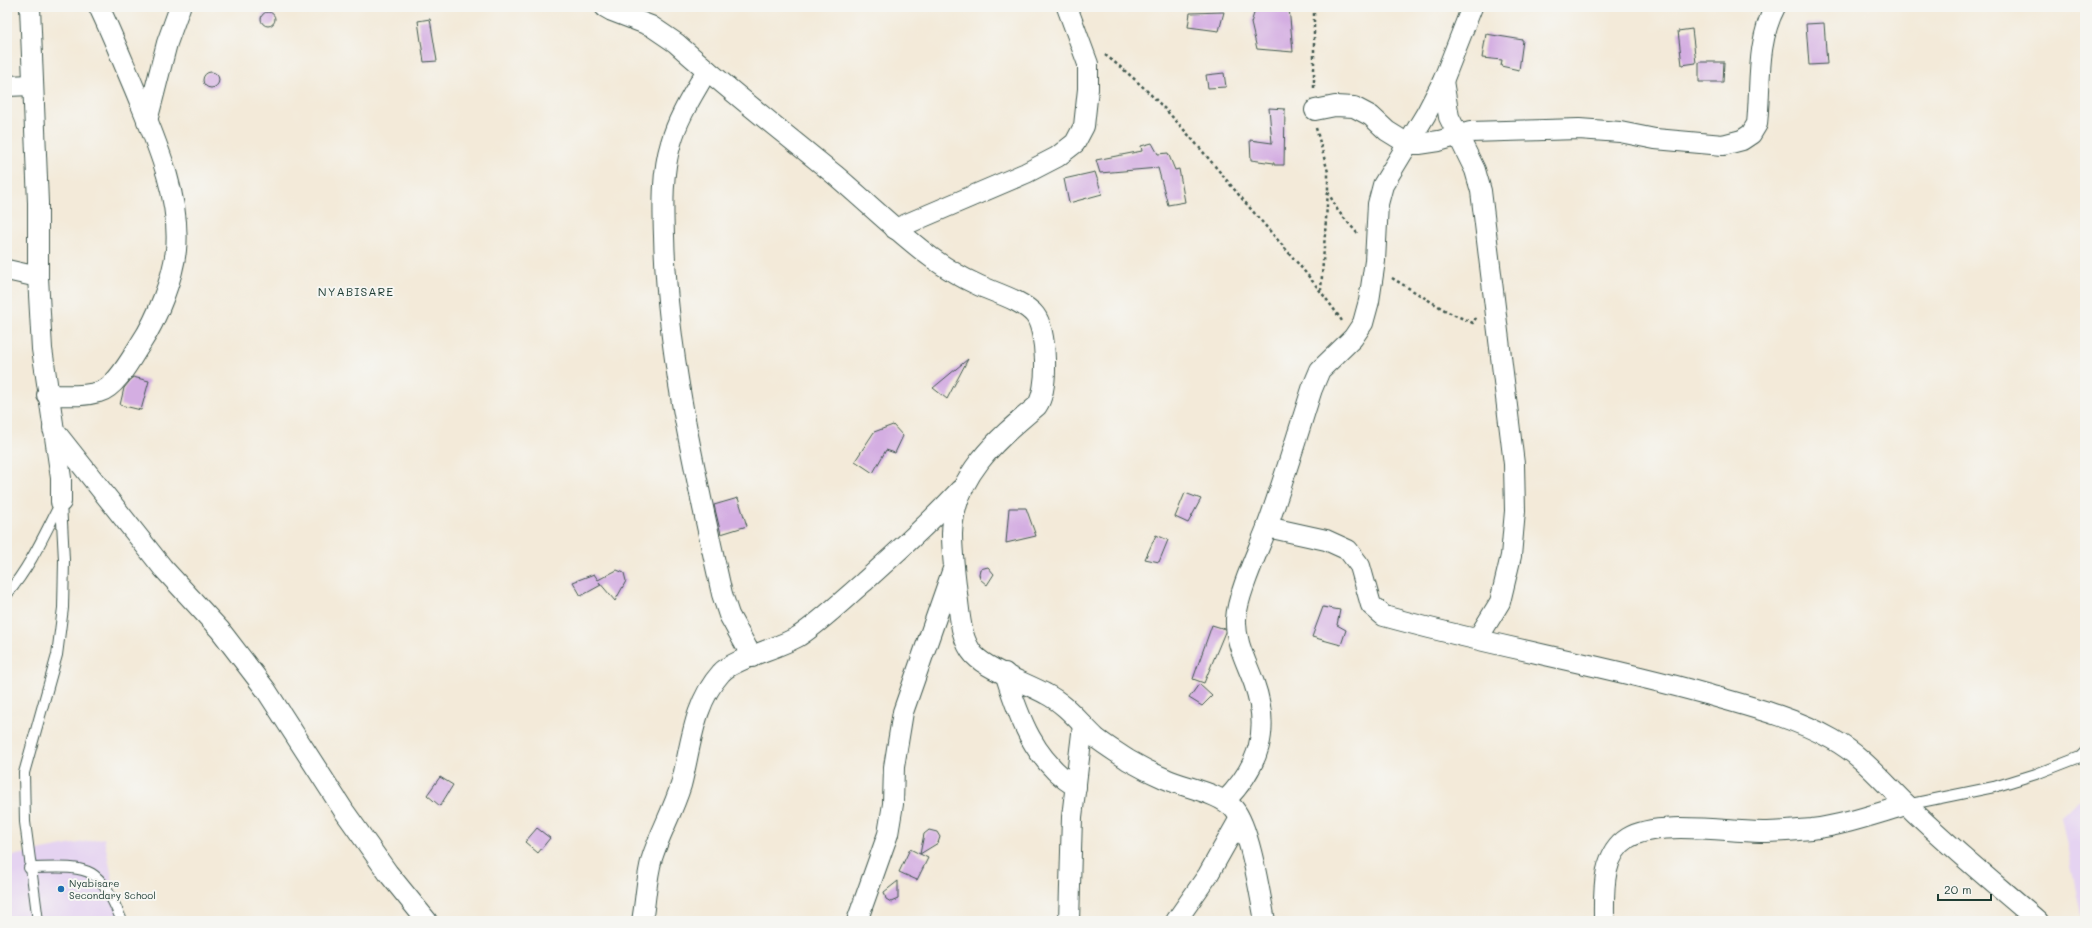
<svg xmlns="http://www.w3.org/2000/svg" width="2092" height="928" font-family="Mali,sans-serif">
	<rect width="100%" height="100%" fill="#f6f6f2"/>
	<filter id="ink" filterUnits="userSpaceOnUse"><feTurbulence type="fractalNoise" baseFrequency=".025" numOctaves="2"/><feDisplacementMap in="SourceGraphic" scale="8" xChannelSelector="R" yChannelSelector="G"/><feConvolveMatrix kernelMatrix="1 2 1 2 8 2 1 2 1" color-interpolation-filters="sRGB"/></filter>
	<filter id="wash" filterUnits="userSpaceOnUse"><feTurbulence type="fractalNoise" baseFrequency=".012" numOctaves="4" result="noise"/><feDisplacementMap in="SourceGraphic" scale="16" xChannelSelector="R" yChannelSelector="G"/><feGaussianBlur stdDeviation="0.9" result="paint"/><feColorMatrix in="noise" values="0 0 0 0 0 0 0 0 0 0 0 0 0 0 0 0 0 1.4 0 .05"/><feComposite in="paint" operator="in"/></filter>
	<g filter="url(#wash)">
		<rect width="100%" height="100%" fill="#f3ead9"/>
		<g fill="#e5d3f1">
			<polygon points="2085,795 2085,921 2082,921 2061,816"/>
			<polygon points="104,838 121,921 7,921 7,857"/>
		</g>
		<g id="blocks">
			<g fill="#d4aee2">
				<polygon points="1256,7 1289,7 1293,52 1257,49 1251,23"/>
				<circle cx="268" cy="19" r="7"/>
				<polygon points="1224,12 1219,31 1188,27 1190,13"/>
				<polygon points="430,19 437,61 424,62 418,21"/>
				<polygon points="1824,23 1827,64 1809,65 1806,24"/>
				<polygon points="1692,29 1696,63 1682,65 1678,31"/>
				<polygon points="1486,34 1523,40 1519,70 1501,66 1502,60 1482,58"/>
				<polygon points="1699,62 1724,62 1723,82 1699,82"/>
				<circle cx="211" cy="80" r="8"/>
				<polygon points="1224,73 1226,87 1208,88 1206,75"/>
				<polygon points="1269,108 1285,109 1284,165 1274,165 1274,163 1251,160 1250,140 1272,143"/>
				<polygon points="1152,143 1158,154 1168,153 1175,170 1179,169 1185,202 1168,205 1158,168 1100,173 1096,160 1142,151 1141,146"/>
				<polygon points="1095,172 1102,194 1069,203 1064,179"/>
				<polygon points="968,359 947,399 933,388"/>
				<polygon points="133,377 149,381 141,410 120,405 124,388"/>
				<polygon points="893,425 903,436 895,453 886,450 873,473 855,461 874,432"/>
				<polygon points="1185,493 1201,499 1188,523 1175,517"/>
				<polygon points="738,498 747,526 721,534 714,505"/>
				<polygon points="1009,508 1026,508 1036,536 1006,543"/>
				<polygon points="1156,535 1168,540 1159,562 1145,559"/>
				<polygon points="988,567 994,574 987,585 980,579 979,574 980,569"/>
				<polygon points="617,570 624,573 626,581 615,601 599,582 601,585 581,596 573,582 594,574 598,580"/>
				<polygon points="1323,607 1340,610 1337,625 1346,630 1341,645 1312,637"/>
				<polygon points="1212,625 1225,629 1225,632 1204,683 1193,679"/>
				<polygon points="1199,684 1212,696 1202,706 1189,698"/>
				<polygon points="440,777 453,785 440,806 427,795"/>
				<polygon points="537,828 550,838 538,853 525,842"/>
				<polygon points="929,830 937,832 940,837 938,843 920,854 924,834"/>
				<polygon points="910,849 928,858 917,880 899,872"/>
				<polygon points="898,881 898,899 891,902 886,899 884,892"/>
			</g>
		</g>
	</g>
	<g filter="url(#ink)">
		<use href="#blocks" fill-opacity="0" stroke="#3f574d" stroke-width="1"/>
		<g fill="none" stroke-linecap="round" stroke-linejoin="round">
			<defs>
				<g id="service">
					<path d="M 7,594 C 30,567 44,535 60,504"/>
					<polyline points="1906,805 1994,787 2036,774 2080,757 2085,752"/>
					<path d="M 29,868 C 89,867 97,862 122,921"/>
					<polyline points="38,921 25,822 24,773 57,655 63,608 64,560 61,502"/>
				</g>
				<g id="minor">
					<polyline points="30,7 38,203 38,277 42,349 61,478 61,502"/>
					<path d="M 605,7 L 612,11 L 651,26 L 676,43 C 727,89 782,131 835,175 C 867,202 897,232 932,258 C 946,268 960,277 976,284 C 992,292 1023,300 1035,315 C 1047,331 1049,389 1037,406 C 997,439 953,477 952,534 C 952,554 955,575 957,594 C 960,614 960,639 974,655 C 988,670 1026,683 1046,694 C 1066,704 1080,723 1096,738 C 1106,746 1118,753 1128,760 C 1140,767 1154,774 1166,779 C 1186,788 1220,793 1234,809 C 1250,828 1260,895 1265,921"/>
					<path d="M 707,70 C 694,93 678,117 671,143 C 662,172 663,206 664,236 C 667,357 696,476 722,594 L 729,615 L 752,657"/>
					<polyline points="1443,81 1449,117 1475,170 1481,191 1514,464 1515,511 1511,556 1500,602 1478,638"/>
					<polyline points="7,86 32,85"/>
					<path d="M 1315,110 L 1335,106 L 1354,107 L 1371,116 L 1387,131 L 1408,144 L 1419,144 L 1439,141 L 1470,132 L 1579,129 L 1620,132 L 1655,139 L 1723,145 L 1742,140 L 1751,134 L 1757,124 C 1761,86 1756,43 1775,7"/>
					<polyline points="147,121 167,43 180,7"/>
					<polyline points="895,229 1026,173 1057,157 1075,143 1084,126 1088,89 1088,64 1067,7"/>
					<polyline points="7,270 38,277"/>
					<path d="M 47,395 C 64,395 82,397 99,392 C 116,388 132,357 141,343 C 157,319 173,278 176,250 C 181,196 155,139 135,90 C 123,62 112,34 99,7"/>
					<polyline points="53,429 163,568 220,630 266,690 344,811 388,873 427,921"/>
					<path d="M 1267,527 L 1326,540 L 1348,550 L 1360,566 L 1371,605 L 1384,616 C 1491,646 1600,664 1706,694 C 1748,706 1793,717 1832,739 C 1863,756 1882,781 1907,805 C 1948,846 1994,883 2038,921"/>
					<path d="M 1005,673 C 1019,718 1034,761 1076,787"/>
					<path d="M 1225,801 C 1259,766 1271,731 1254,683 C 1246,661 1235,642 1236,619 C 1237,596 1257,553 1266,530 C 1283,483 1297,436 1312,389 L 1320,370 L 1353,338 L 1363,323 L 1369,301 L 1375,261 L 1378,204 L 1383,185 L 1426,114 L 1443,81 L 1472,7"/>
					<path d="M 642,921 C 646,900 646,879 652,858 C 660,833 673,811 681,785 C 691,747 693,704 721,673 C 733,659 780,648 799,636 C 823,620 843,600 864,582 C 897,552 930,523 960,490"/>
					<polyline points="857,921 888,834 893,804 894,767 903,712 953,569"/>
					<polyline points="1069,921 1072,817 1083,725"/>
					<polyline points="1176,921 1208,875 1239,820"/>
					<path d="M 1604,921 C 1604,893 1601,855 1628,838 C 1656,820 1729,832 1763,832 C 1779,832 1796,830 1812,829 C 1844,825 1875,814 1906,805"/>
				</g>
			</defs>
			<use href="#service" stroke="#3f574d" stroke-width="12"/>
			<use href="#minor" stroke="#3f574d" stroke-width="22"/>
			<g stroke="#3f574d" stroke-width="2.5" stroke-dasharray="3 3" stroke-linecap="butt">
				<polyline points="1314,7 1314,91"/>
				<path d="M 1105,55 C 1159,95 1201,150 1244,201 C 1278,241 1313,278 1342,321"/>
				<polyline points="1316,128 1328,172 1328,191 1321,290"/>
				<polyline points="1328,192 1338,211 1357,233"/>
				<polyline points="1392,278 1448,312 1473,323 1477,316"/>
			</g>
			<use href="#service" stroke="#fff" stroke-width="10"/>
			<use href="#minor" stroke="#fff" stroke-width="20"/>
		</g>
	</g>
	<circle fill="#1f6fb2" stroke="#f6f6f2" stroke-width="1.5" cx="61" cy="889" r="4"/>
	<g text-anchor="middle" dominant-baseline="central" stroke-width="4" stroke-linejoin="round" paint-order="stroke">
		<g font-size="10" fill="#1f3d34" stroke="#f6f6f2" text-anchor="start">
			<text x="69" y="883">Nyabisare<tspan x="69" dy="12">Secondary School</tspan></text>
		</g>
		<g font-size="12" letter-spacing="1" fill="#1f3d34" stroke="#f6f6f2">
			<text x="356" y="291">NYABISARE</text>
		</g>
	</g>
	<rect width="2092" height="928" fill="none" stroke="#f6f6f2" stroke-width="24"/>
	<path d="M1938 894v6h53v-6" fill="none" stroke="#1f3d34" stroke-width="2"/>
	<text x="1944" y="894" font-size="12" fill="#1f3d34" stroke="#f6f6f2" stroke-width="3" paint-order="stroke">20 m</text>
</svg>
